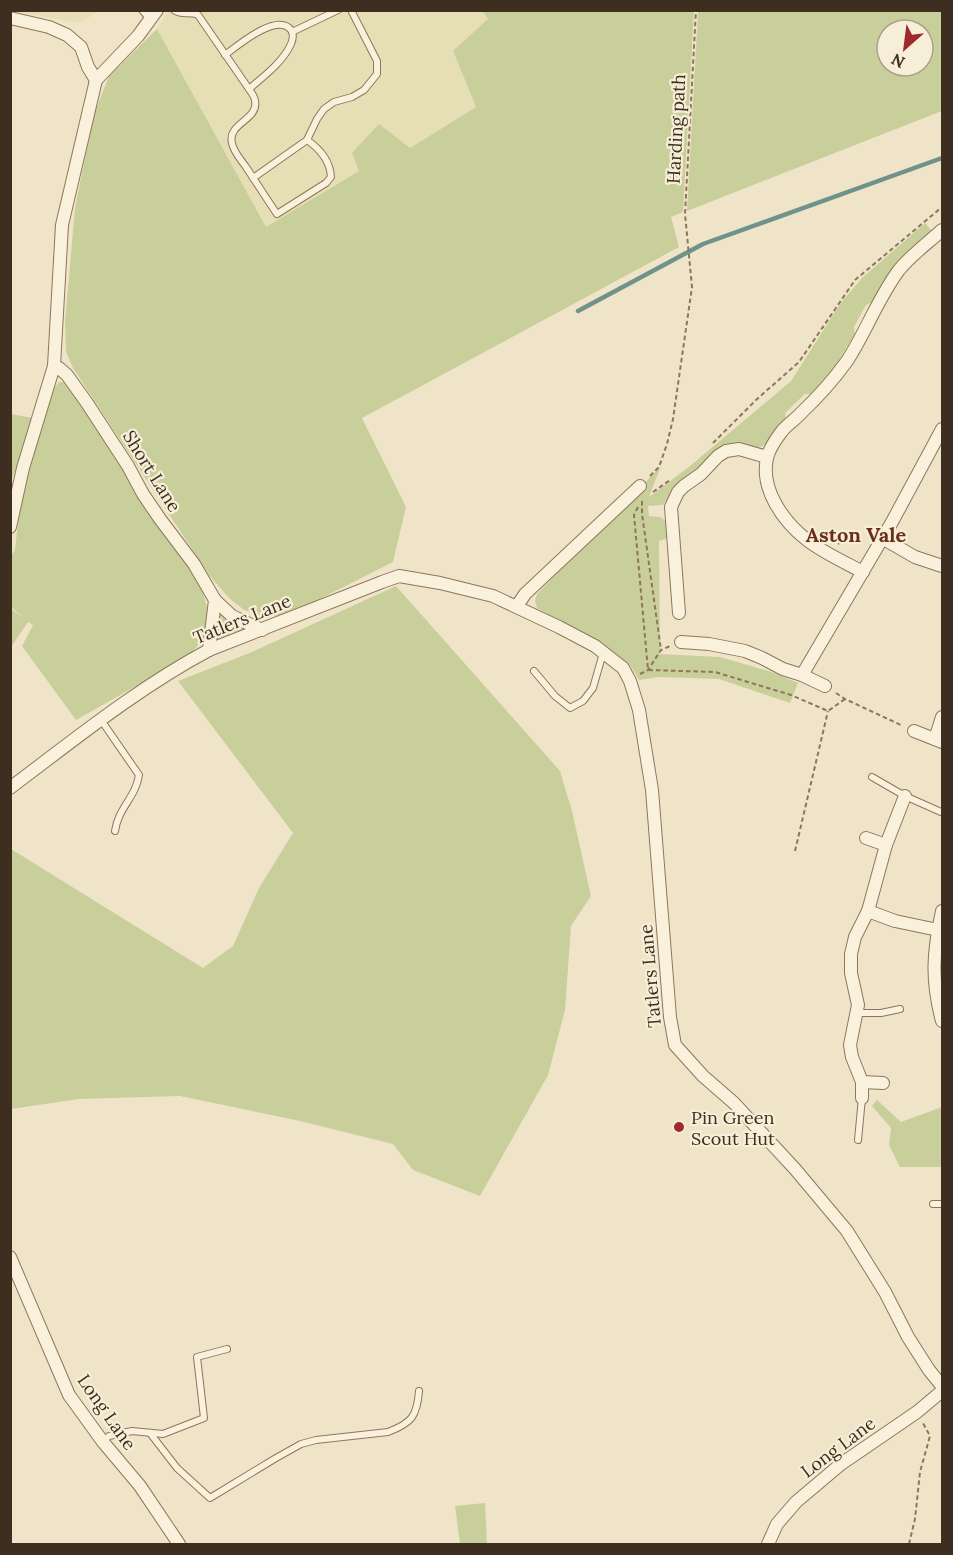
<svg xmlns="http://www.w3.org/2000/svg" width="953" height="1555" font-family="Lora,serif">
	<rect width="100%" height="100%" fill="#f0e4c8"/>
	<g fill="#e6deb5">
		<polygon points="169,10 483,10 488,19 453,52 476,107 410,148 359,171 266,227 157,29"/>
		<polygon points="10,11 11,10 99,11 80,23"/>
	</g>
	<g fill="#c9cf9b" fill-rule="evenodd">
		<polygon points="483,11 694,11 683,212 671,217 679,247 362,418 406,507 393,562 296,611 276,616 262,616 244,610 229,598 209,575 73,368 66,352 65,322 75,208 94,114 109,76 157,29 266,227 359,171 352,153 379,124 410,148 476,107 453,51 488,19"/>
		<path d="M 698,11 L 942,11 L 942,111 L 687,211 ZM 887,30 L 923,30 L 923,66 L 887,66 Z"/>
		<path d="M 925,223 L 932,231 C 904,255 890,270 873,302 L 866,305 L 854,327 L 855,334 L 837,363 L 812,394 L 805,394 L 785,413 L 786,419 L 767,443 L 761,447 L 757,447 L 737,442 L 727,444 L 719,449 L 699,468 L 675,487 L 663,505 L 648,506 L 649,516 L 660,517 L 667,522 L 669,538 L 659,541 L 660,654 L 720,657 L 772,672 L 798,683 L 790,703 L 719,679 L 659,677 L 639,680 L 630,665 L 610,650 L 537,608 L 535,601 L 537,594 L 661,466 L 649,497 L 690,466 L 791,381 L 840,304 L 862,278 Z"/>
		<polygon points="59,382 64,382 69,388 201,585 209,615 208,631 201,642 192,652 168,668 76,720 22,646 33,625 28,622 11,647 11,609 24,618 11,607 10,558 15,550 18,522 26,471 55,387"/>
		<polygon points="11,414 33,418 11,482"/>
		<polygon points="396,586 560,771 572,811 591,896 571,926 565,1010 548,1075 480,1196 413,1170 393,1144 300,1121 180,1096 79,1099 11,1109 11,849 203,968 233,946 259,888 293,833 178,681 252,652"/>
		<polygon points="219,611 251,628 216,643"/>
		<polygon points="877,1100 901,1122 942,1107 942,1167 900,1167 889,1145 891,1128 872,1106"/>
		<polygon points="485,1503 487,1544 460,1544 455,1506"/>
	</g>
	<g fill="none" stroke-linecap="round" stroke-linejoin="round">
		<polyline stroke="#6f938a" stroke-width="4.5" points="578,311 703,244 942,158"/>
		<defs>
			<g id="lane">
				<polyline points="142,10 150,19"/>
				<path d="M 174,10 C 181,16 190,11 198,15 L 249,89 C 251,92 255,97 255,101 C 259,120 227,123 232,143 C 233,151 241,160 246,167 C 256,182 266,198 277,214 L 326,183 L 331,177 C 330,160 320,149 307,140"/>
				<polyline points="292,32 338,10"/>
				<path d="M 225,55 C 237,46 277,12 291,30 C 294,34 293,39 291,44 C 283,62 264,76 249,89"/>
				<polyline points="253,178 307,140 317,119 324,109 334,102 352,97 364,90 377,74 377,61 351,10"/>
				<polyline points="534,671 555,696 570,708 583,701 593,688 603,653"/>
				<path d="M 101,720 L 139,775 C 136,797 118,808 115,831"/>
				<polyline points="872,777 905,796 941,812"/>
				<polyline points="857,1013 881,1013 900,1009"/>
				<polyline points="858,1140 862,1098"/>
				<polyline points="933,1204 942,1204"/>
				<path d="M 150,1433 L 177,1468 L 210,1498 L 276,1458 L 301,1444 L 316,1440 L 388,1432 C 412,1423 417,1416 419,1391"/>
				<polyline points="103,1441 109,1436 132,1431 163,1434 204,1418 197,1357 227,1349"/>
			</g>
			<g id="street">
				<polyline points="10,18 49,27 67,35 81,47 88,67 96,80"/>
				<polyline points="96,80 138,36 157,10"/>
				<polyline points="54,366 59,368 67,375 87,403 128,466 143,494 160,519 194,564 215,600 232,616 262,630"/>
				<polyline points="10,527 23,468 54,366 62,225 96,80"/>
				<polyline points="882,538 915,557 942,566"/>
				<path d="M 863,572 C 844,562 824,553 807,540 C 784,522 760,490 767,458 C 769,449 776,439 782,431 C 788,424 796,419 802,412 C 818,397 834,379 847,361 C 866,332 878,298 899,270 C 910,256 929,242 942,230"/>
				<polyline points="517,606 525,594 640,486"/>
				<polyline points="679,613 671,507 678,492 684,486 701,474 718,456 726,451 739,449 767,457"/>
				<polyline points="681,642 709,644 745,651 762,658 783,669 802,675 825,686"/>
				<polyline points="209,650 215,600"/>
				<polyline points="802,675 892,522 942,429"/>
				<polyline points="914,731 942,742"/>
				<polyline points="935,739 942,717"/>
				<path d="M 10,788 C 75,739 138,688 209,650 L 382,582 L 399,576 L 440,583 L 493,596 L 559,627 L 595,646 L 623,668 L 630,681 L 639,710 L 652,790 L 670,1017 L 675,1045 L 703,1076 L 734,1103 L 795,1169 L 847,1231 L 885,1292 L 908,1337 L 929,1370 L 942,1386"/>
				<polyline points="866,838 886,845"/>
				<polyline points="868,911 895,921 938,930"/>
				<path d="M 942,911 C 933,952 931,980 942,1021"/>
				<polyline points="862,1082 883,1083"/>
				<polyline points="862,1098 862,1082 852,1057 850,1045 858,1005 851,973 851,954 855,937 868,911 886,845 905,796"/>
				<polyline points="10,1257 69,1395 103,1442 140,1486 179,1544"/>
				<polyline points="768,1544 777,1524 796,1502 841,1464 917,1412 942,1391"/>
			</g>
		</defs>
		<use href="#lane" stroke="#8d765c" stroke-width="8"/>
		<use href="#street" stroke="#8d765c" stroke-width="14"/>
		<g stroke="#8d765c" stroke-width="2" stroke-dasharray="4.5 3" stroke-linecap="butt">
			<polyline points="713,443 756,400 799,362 855,280 942,207"/>
			<polyline points="650,476 659,467 667,444 673,419 692,287 685,214 696,10"/>
			<polyline points="653,492 670,480"/>
			<polyline points="642,501 642,514 661,650"/>
			<polyline points="638,507 634,515 648,670 715,672 791,695 828,711 845,699"/>
			<polyline points="838,544 848,538 866,542"/>
			<polyline points="640,674 648,670 661,650 670,646"/>
			<polyline points="836,693 845,699 903,726"/>
			<polyline points="795,851 828,711"/>
			<polyline points="909,1544 915,1519 920,1472 930,1436 923,1423"/>
		</g>
		<use href="#lane" stroke="#faf1dc" stroke-width="6"/>
		<use href="#street" stroke="#faf1dc" stroke-width="12"/>
	</g>
	<circle fill="#9e2a2b" stroke="#f7eed8" stroke-width="2" cx="679" cy="1127" r="6"/>
	<g text-anchor="middle" dominant-baseline="central" stroke-width="4.5" stroke-linejoin="round" paint-order="stroke">
		<g font-size="18" fill="#3d2e20" stroke="#f7eed8">
			<text transform="translate(676 129) rotate(-87)">Harding path</text>
			<text transform="translate(152 471) rotate(58)">Short Lane</text>
			<text transform="translate(242 619) rotate(-22)">Tatlers Lane</text>
			<text transform="translate(650 976) rotate(-95)">Tatlers Lane</text>
			<text transform="translate(107 1412) rotate(55)">Long Lane</text>
			<text transform="translate(838 1447) rotate(-37)">Long Lane</text>
		</g>
		<g font-size="18" fill="#3d2e20" stroke="#f7eed8" text-anchor="start">
			<text x="691" y="1117">Pin Green<tspan x="691" dy="21">Scout Hut</tspan></text>
		</g>
		<g font-size="20" font-weight="bold" fill="#6b2e1e" stroke="#f7eed8">
			<text x="856" y="534">Aston Vale</text>
		</g>
	</g>
	<rect width="953" height="1555" fill="none" stroke="#3d2e20" stroke-width="24"/>
	<g transform="translate(905 48) rotate(208)"><circle r="28" fill="#f7eed8" stroke="#ada18e" stroke-width="1.5"/>
	<path d="M0-4.5L10 22L0 15L-10 22Z" fill="#9e2a2b"/>
	<text y="-9" font-size="16" font-weight="bold" text-anchor="middle" fill="#3d2e20">N</text>
	</g>
</svg>
